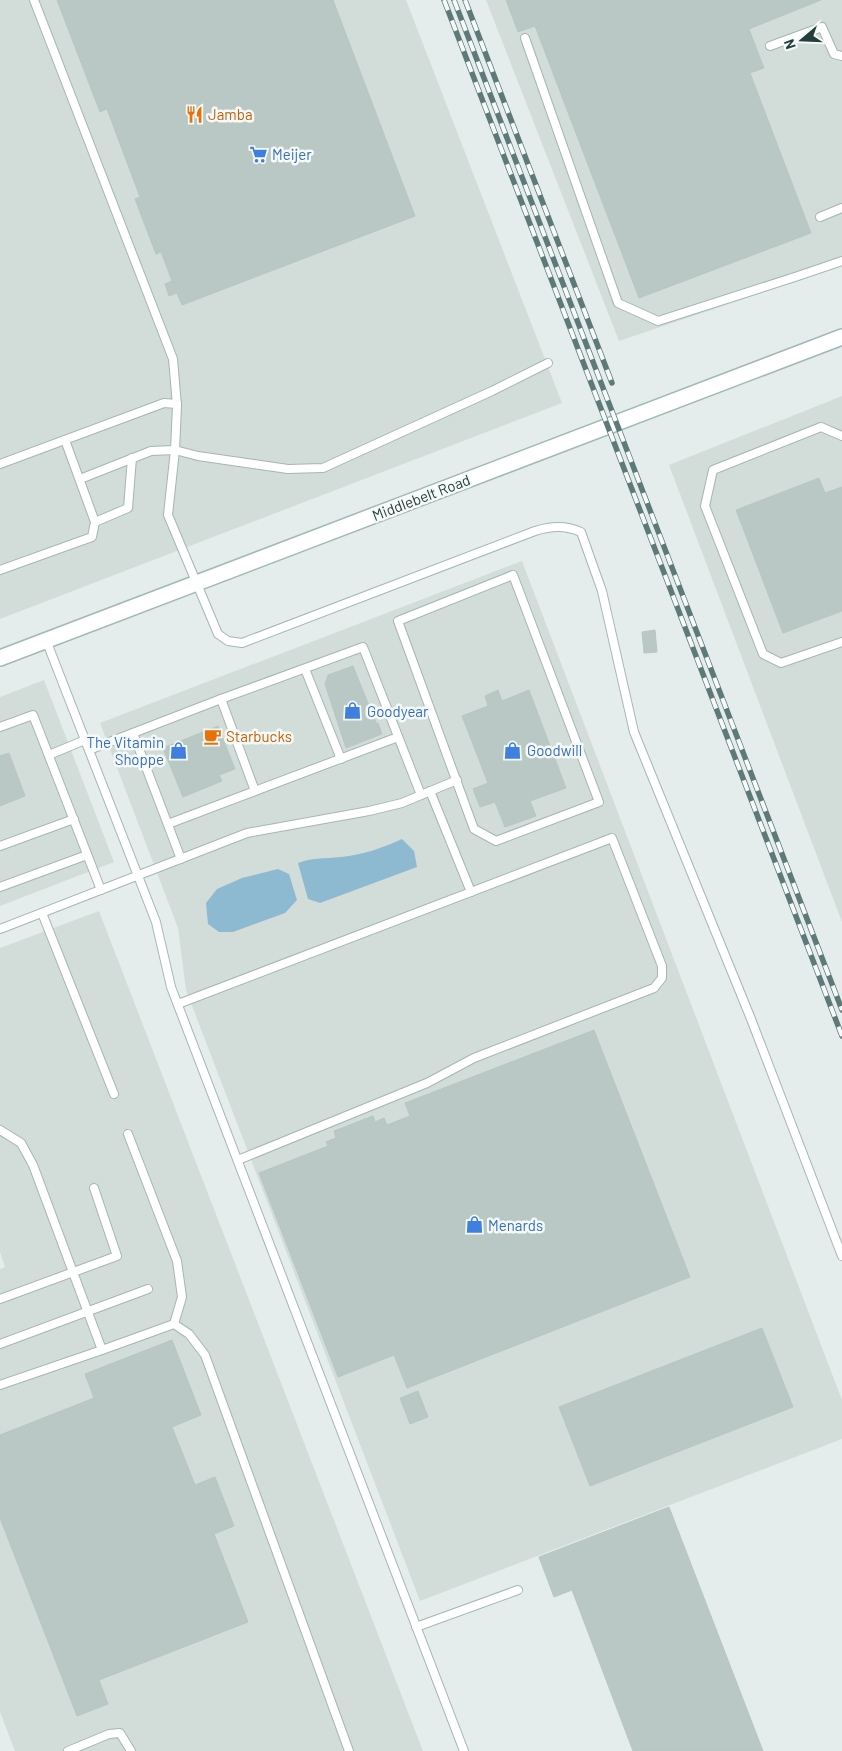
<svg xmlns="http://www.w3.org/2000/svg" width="842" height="1751" font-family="Barlow,sans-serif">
	<rect width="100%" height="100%" fill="#e4edeb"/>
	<g fill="#d2ddda">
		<polygon points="0,0 406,0 562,403 0,619"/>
		<polygon points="486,0 842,0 842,266 619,341"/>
		<polygon points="842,396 842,922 669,465"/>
		<polygon points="522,561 842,1400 842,1439 420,1601 186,990 178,928 100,723"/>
		<polygon points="44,680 114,862 0,906 0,697"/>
		<polygon points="99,911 423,1751 15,1751 0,1712 0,1269 5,1267 0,1252 0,948"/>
	</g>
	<g fill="#8db9d1">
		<path d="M 402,839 L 414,851 L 417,867 L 320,903 L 308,899 L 298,863 C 315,857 324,859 341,857 C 362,855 383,848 402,839 Z"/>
		<polygon points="278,869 289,874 297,900 285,913 233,932 219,932 208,924 206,903 217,889 242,878"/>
	</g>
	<g fill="#b9c8c4" stroke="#b6c7c3">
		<polygon points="57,0 333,0 415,216 182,305 177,293 169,296 165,284 172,281 161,252 156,254 135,199 140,197 107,109 100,112"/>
		<polygon points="506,0 821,0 749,29 764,68 750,73 811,233 639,298 535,26 518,32"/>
		<polygon points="819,478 825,493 842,487 842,611 783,633 736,510"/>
		<polygon points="655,630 657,652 644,653 642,632"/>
		<polygon points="353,666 376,723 378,723 382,734 346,748 325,684 328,675"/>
		<polygon points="498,690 502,701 529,690 566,788 530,801 536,816 505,827 495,802 480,807 473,789 488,783 462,716 488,706 485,696"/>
		<polygon points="218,726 235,769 219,775 222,781 183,797 163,748"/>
		<polygon points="9,753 25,796 0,806 0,756"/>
		<polygon points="594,1030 690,1277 407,1388 394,1355 338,1377 259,1173 328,1146 326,1142 336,1138 334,1131 373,1116 375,1122 384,1118 387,1125 410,1116 405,1103"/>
		<polygon points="762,1328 793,1407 590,1486 559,1407"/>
		<polygon points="172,1340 201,1415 172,1427 195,1485 215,1477 234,1526 214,1534 248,1622 99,1680 108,1704 77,1716 0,1518 0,1435 94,1398 85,1374"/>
		<polygon points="418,1391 428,1417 410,1424 400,1398"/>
		<polygon points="669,1507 763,1751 633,1751 572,1590 554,1597 539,1557"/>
	</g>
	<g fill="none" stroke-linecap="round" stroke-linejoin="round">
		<defs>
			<g id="service">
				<path d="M 34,0 L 173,359 L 177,406 L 175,450 L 168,515 L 218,634 L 228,641 L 242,643 L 535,531 C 551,526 565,525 581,532 L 602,591 L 634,732 L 751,1019 L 842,1256"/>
				<polyline points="525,38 618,303 658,321 795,277 842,261"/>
				<polyline points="770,46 822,27 834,54 842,56"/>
				<polyline points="820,217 842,208"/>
				<polyline points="842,436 821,427 713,470 705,506 763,654 781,663 842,642"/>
				<polyline points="0,464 164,403 177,404"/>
				<polyline points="80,479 151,451 175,450 198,456 288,469 323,468 492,391 548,363"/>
				<polyline points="95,522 128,508 132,458"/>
				<polyline points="0,570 92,537 95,522 65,440"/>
				<polygon points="513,575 599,802 496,841 474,829 398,621"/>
				<polyline points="46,640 156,922 171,987 464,1751"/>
				<polyline points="305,669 341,759"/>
				<polyline points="221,699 363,647 421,795"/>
				<polyline points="0,727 33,715 101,890"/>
				<polyline points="133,733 221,699 255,791 168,824"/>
				<polyline points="89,750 133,733 181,859"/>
				<polyline points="49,755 85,740"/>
				<polyline points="255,791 398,737"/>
				<polyline points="430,791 471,892"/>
				<polyline points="0,846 74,819"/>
				<polyline points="0,887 87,855"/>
				<polyline points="42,913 114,1094"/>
				<polyline points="0,929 247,833 369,811 402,803 457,780"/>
				<polyline points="178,1004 612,838 662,966 662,978 654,988 474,1058 427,1083 238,1160"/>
				<polyline points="0,1130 21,1143 33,1165 102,1350 174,1324 189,1334 205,1355 349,1751"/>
				<polyline points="128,1134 177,1261 182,1297 174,1324"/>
				<polyline points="0,1299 117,1256 94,1188"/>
				<polyline points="0,1344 148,1289"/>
				<polyline points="0,1385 102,1350"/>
				<polyline points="416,1627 518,1590"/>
				<polyline points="68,1751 109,1734 120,1733 131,1751"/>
			</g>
			<polyline id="secondary" points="0,658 842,337"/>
		</defs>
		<use href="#service" stroke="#a6b5b3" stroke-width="10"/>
		<use href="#secondary" stroke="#a2b9b5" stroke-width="18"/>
		<use href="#service" stroke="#fff" stroke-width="8"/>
		<use href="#secondary" stroke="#fff" stroke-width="15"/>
		<defs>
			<g id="rail">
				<polyline points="444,0 842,1036"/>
				<polyline points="454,0 842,1010"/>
				<polyline points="465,0 612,383"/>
			</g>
		</defs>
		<use href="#rail" stroke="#5e7a78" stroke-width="5.5"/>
		<use href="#rail" stroke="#f5faf8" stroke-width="4" stroke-dasharray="11" stroke-linecap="butt"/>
	</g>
	<defs>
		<symbol id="restaurant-bare" viewBox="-9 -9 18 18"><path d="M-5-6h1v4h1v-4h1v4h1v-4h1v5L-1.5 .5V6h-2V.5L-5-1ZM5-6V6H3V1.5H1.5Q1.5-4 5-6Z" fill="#e8710a" stroke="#f5faf8" stroke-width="2.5" paint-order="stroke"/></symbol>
		<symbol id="supermarket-bare" viewBox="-9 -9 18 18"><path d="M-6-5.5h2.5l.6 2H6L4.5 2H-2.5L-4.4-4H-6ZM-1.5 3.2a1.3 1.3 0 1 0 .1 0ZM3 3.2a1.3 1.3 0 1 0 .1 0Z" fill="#3f7fe0" stroke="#f5faf8" stroke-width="2.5" paint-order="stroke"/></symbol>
		<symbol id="shop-bare" viewBox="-9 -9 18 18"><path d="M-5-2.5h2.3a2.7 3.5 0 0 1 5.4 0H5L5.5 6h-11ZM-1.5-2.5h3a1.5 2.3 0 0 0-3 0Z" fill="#3f7fe0" stroke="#f5faf8" stroke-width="2.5" paint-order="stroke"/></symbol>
		<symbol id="cafe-bare" viewBox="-9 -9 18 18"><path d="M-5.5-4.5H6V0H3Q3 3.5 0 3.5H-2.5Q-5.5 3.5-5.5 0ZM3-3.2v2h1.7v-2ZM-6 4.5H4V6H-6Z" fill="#e8710a" stroke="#f5faf8" stroke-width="2.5" paint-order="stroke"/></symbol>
	</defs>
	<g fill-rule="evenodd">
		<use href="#restaurant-bare" x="182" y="102" width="25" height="25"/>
		<use href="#supermarket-bare" x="246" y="142" width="25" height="25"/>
		<use href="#shop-bare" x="340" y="698" width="25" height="25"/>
		<use href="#cafe-bare" x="200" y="724" width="25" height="25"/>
		<use href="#shop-bare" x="500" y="738" width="25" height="25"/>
		<use href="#shop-bare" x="166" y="738" width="25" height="25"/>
		<use href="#shop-bare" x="462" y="1212" width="25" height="25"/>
	</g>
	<g text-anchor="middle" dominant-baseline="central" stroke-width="5" stroke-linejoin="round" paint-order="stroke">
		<g font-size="15" fill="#c56008" stroke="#f5faf8" text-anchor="start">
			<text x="208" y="114">Jamba</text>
			<text x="226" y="736">Starbucks</text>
		</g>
		<g font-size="15" fill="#366cbe" stroke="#f5faf8" text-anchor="start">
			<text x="272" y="154">Meijer</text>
			<text x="367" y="711">Goodyear</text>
			<text x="164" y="742" text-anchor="end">The Vitamin<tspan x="164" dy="17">Shoppe</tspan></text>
			<text x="527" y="750">Goodwill</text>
			<text x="488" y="1225">Menards</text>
		</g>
		<g font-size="15" fill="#233f3d" stroke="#f5faf8">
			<text transform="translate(421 497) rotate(-21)">Middlebelt Road</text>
		</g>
	</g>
	<g transform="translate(802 40) rotate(251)" stroke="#f5faf8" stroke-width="4" paint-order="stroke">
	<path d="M0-4L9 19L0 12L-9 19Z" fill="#233f3d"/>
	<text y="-8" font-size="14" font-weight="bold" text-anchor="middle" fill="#233f3d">N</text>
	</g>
</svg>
